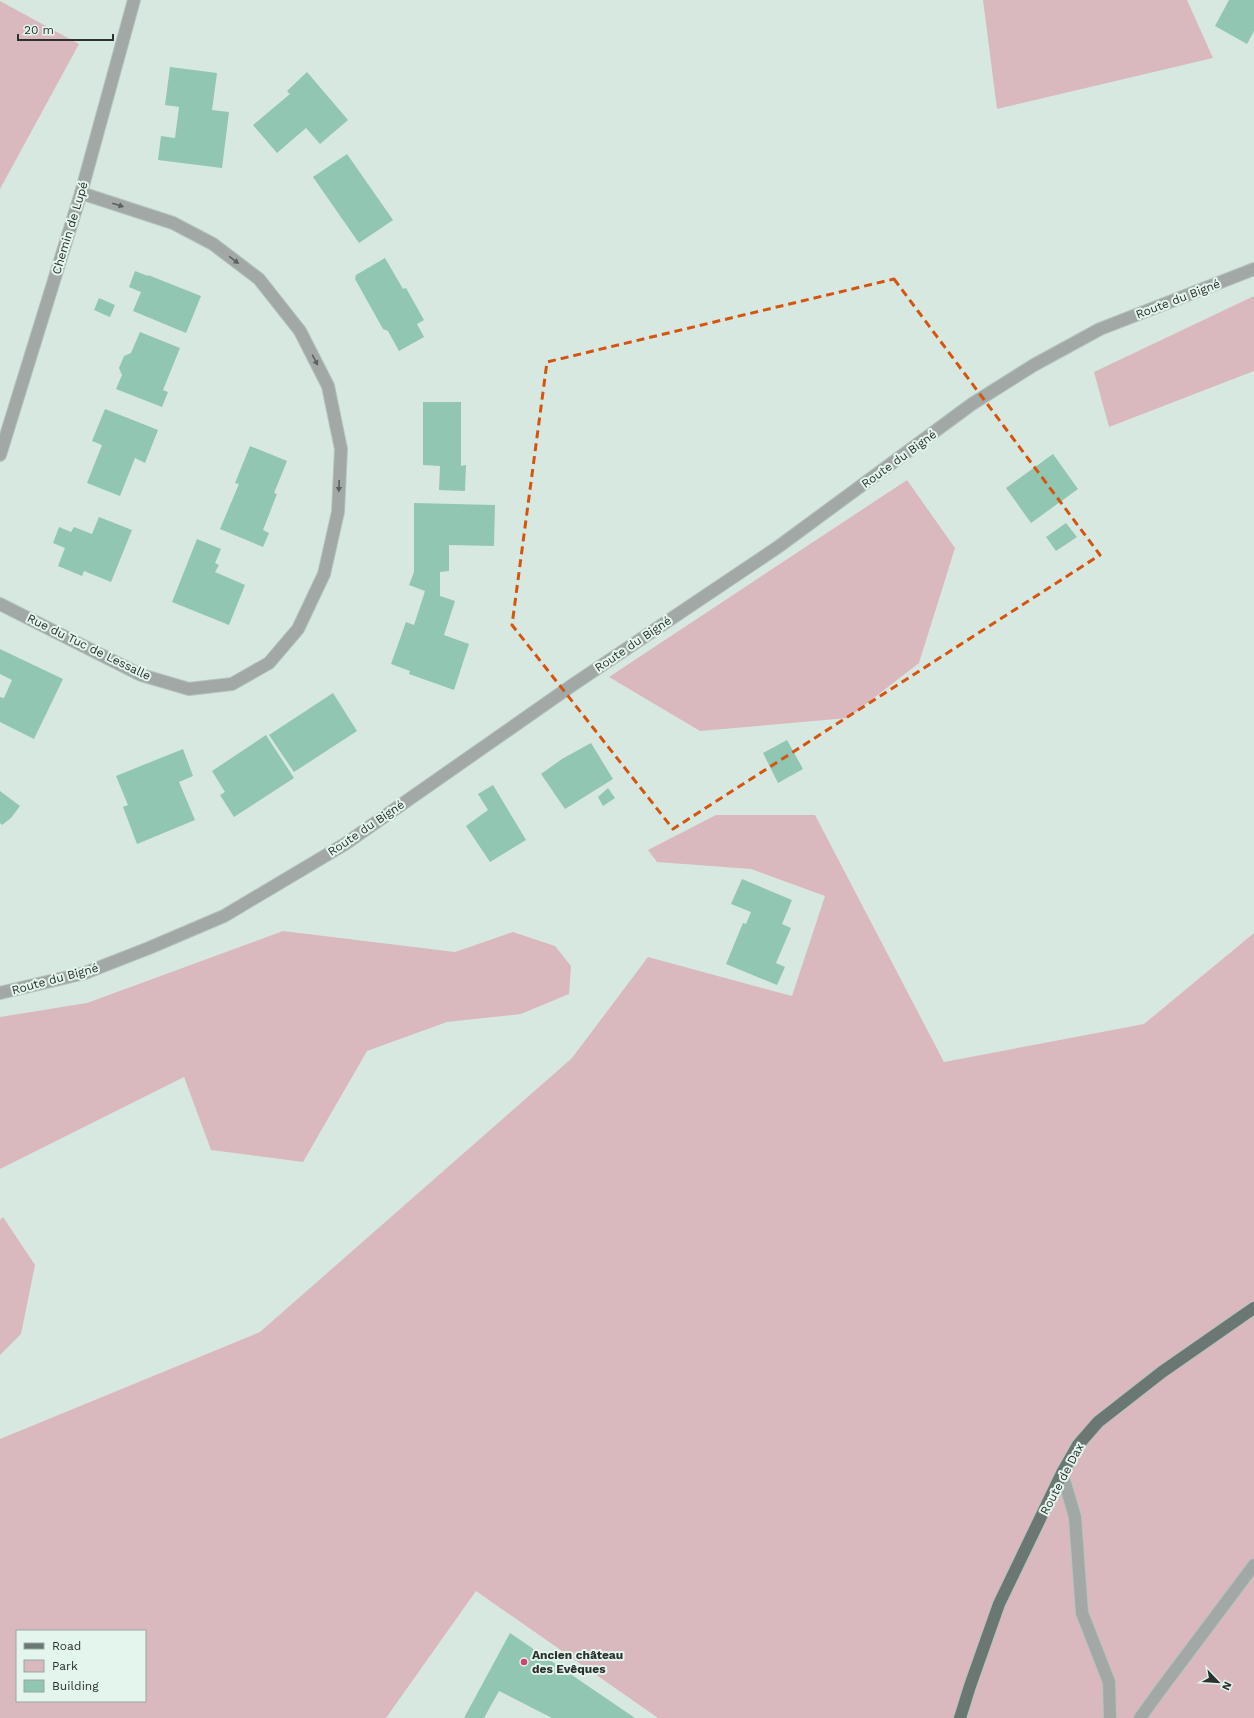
<svg xmlns="http://www.w3.org/2000/svg" width="1254" height="1718" font-family="'Work Sans',sans-serif">
	<rect width="100%" height="100%" fill="#d7e8e1"/>
	<g fill="#dab9be" fill-rule="evenodd">
		<polygon points="983,0 1187,0 1213,58 997,109"/>
		<polygon points="0,1 79,44 0,189"/>
		<polygon points="1254,296 1254,371 1109,427 1094,372"/>
		<polygon points="907,480 955,548 919,663 848,718 700,731 609,677"/>
		<path d="M 716,815 L 815,815 L 944,1062 L 1144,1024 L 1254,933 L 1254,1718 L 658,1718 L 476,1591 L 386,1718 L 0,1718 L 0,1439 L 260,1332 L 572,1058 L 648,957 L 792,996 L 825,896 L 751,869 L 657,862 L 648,850 ZM 17,1631 L 145,1631 L 145,1701 L 17,1701 Z"/>
		<polygon points="283,931 455,952 513,932 555,946 571,966 569,994 521,1014 447,1022 367,1051 303,1162 211,1150 184,1077 0,1169 0,1017 87,1003"/>
		<polygon points="3,1217 35,1265 21,1334 0,1355 0,1220"/>
	</g>
	<g fill="#91c6b2">
		<polygon points="1229,0 1254,0 1254,31 1247,44 1215,26"/>
		<polygon points="170,67 217,73 212,110 229,112 222,168 158,160 161,136 175,138 179,107 165,105"/>
		<polygon points="307,72 348,120 320,144 306,128 277,153 253,125 290,94 287,91"/>
		<polygon points="347,154 393,220 359,243 313,177"/>
		<polygon points="385,258 403,289 406,288 424,320 417,324 424,337 399,351 388,331 383,329 355,279 356,275"/>
		<polygon points="135,271 148,276 148,275 201,296 186,333 133,311 141,292 129,287"/>
		<polygon points="99,298 115,305 110,317 94,310"/>
		<polygon points="140,332 180,348 163,390 168,392 162,407 116,389 122,375 119,368 124,356 131,353"/>
		<polygon points="423,402 461,402 461,466 466,465 465,491 439,490 440,466 423,465"/>
		<polygon points="105,409 158,430 145,463 135,458 120,496 87,483 102,445 92,441"/>
		<polygon points="250,446 287,461 274,493 277,494 263,530 269,533 263,547 220,529 239,484 235,483"/>
		<polygon points="1053,454 1078,489 1031,523 1006,488"/>
		<polygon points="414,503 495,505 494,546 449,545 449,571 440,572 440,596 455,601 444,635 469,644 454,690 409,674 410,671 391,664 406,622 414,625 425,591 409,585 414,572"/>
		<polygon points="99,517 132,530 111,582 84,571 82,576 58,566 65,548 53,543 59,527 71,532 74,527 92,534"/>
		<polygon points="1066,523 1077,537 1056,551 1046,537"/>
		<polygon points="197,539 221,549 215,563 219,565 215,572 245,585 229,625 172,602"/>
		<polygon points="0,649 63,679 34,739 0,722 0,697 4,698 12,680 0,674"/>
		<polygon points="333,693 357,731 294,772 269,735"/>
		<polygon points="266,735 294,778 234,817 220,795 225,792 212,771"/>
		<polygon points="787,740 803,769 778,783 763,753"/>
		<polygon points="591,743 613,779 565,809 541,774 562,759"/>
		<polygon points="183,749 193,776 179,782 195,820 137,844 123,807 128,805 116,776"/>
		<polygon points="493,785 526,840 490,862 466,826 488,810 478,794"/>
		<polygon points="608,788 615,798 603,806 598,797"/>
		<polygon points="0,791 20,806 11,818 2,825 0,823"/>
		<polygon points="742,879 792,900 782,924 791,928 776,963 785,967 777,985 726,964 743,923 746,924 751,912 731,904"/>
		<polygon points="510,1633 635,1718 552,1718 499,1691 484,1718 464,1718"/>
	</g>
	<g fill="none" stroke-linecap="round" stroke-linejoin="round">
		<defs>
			<g id="minor">
				<polyline points="0,455 81,193 134,0"/>
				<polyline points="0,604 141,675 189,689 232,684 269,663 298,629 324,574 338,512 341,449 328,386 300,331 259,279 213,244 173,223 81,193"/>
				<polyline points="0,993 85,973 149,948 224,916 345,844 574,684 778,547 972,404 1034,365 1100,329 1254,269"/>
				<polyline points="1062,1473 1075,1517 1082,1613 1109,1682 1110,1718"/>
				<polyline points="1140,1718 1161,1689 1254,1565"/>
			</g>
			<polyline id="major" points="960,1718 970,1686 999,1604 1062,1473 1078,1445 1098,1422 1162,1372 1254,1308"/>
		</defs>
		<use href="#minor" stroke="#b5c3bd" stroke-width="14"/>
		<use href="#major" stroke="#b5c3bd" stroke-width="14"/>
		<use href="#minor" stroke="#a1a8a5" stroke-width="12"/>
		<use href="#major" stroke="#6b7772" stroke-width="12"/>
	</g>
	<defs><path id="oneway-solid" d="M-6-.8H1V-3.2L6.5 0L1 3.2V.8H-6Z"/></defs>
	<g fill="#5a615e">
		<use href="#oneway-solid" transform="translate(118 205) rotate(18)"/>
		<use href="#oneway-solid" transform="translate(234 260) rotate(37)"/>
		<use href="#oneway-solid" transform="translate(315 360) rotate(62)"/>
		<use href="#oneway-solid" transform="translate(339 486) rotate(92)"/>
	</g>
	<path fill="none" stroke="#d5550f" stroke-width="3" stroke-dasharray="8 5" stroke-linejoin="round" d="M 894,279 L 1100,555 L 673,829 L 512,625 L 547,362 Z"/>
	<circle fill="#d2446e" stroke="#e4f5ee" stroke-width="1.5" cx="524" cy="1662" r="4"/>
	<g text-anchor="middle" dominant-baseline="central" stroke-width="4" stroke-linejoin="round" paint-order="stroke">
		<g font-size="12" fill="#2b312e" stroke="#e4f5ee">
			<text transform="translate(70 228) rotate(-73)">Chemin de Lupé</text>
			<text transform="translate(1178 299) rotate(-21)">Route du Bigné</text>
			<text transform="translate(899 459) rotate(-36)">Route du Bigné</text>
			<text transform="translate(633 644) rotate(-34)">Route du Bigné</text>
			<text transform="translate(89 647) rotate(26)">Rue du Tuc de Lessalle</text>
			<text transform="translate(366 828) rotate(-34)">Route du Bigné</text>
			<text transform="translate(55 979) rotate(-15)">Route du Bigné</text>
			<text transform="translate(1062 1479) rotate(-62)">Route de Dax</text>
		</g>
		<g font-size="12" font-weight="bold" fill="#2b312e" stroke="#e4f5ee" text-anchor="start">
			<text x="532" y="1655">Ancien château<tspan x="532" dy="14">des Evêques</tspan></text>
		</g>
	</g>
	<rect x="16" y="1630" width="130" height="72" fill="#e4f5ee" stroke="#9aa7a1"/>
	<rect x="24" y="1643" width="20" height="6" fill="#6b7772" stroke="#9aa7a1"/>
	<text x="52" y="1650" font-size="12" fill="#2b312e">Road</text>
	<rect x="24" y="1660" width="20" height="12" fill="#dab9be" stroke="#9aa7a1"/>
	<text x="52" y="1670" font-size="12" fill="#2b312e">Park</text>
	<rect x="24" y="1680" width="20" height="12" fill="#91c6b2" stroke="#9aa7a1"/>
	<text x="52" y="1690" font-size="12" fill="#2b312e">Building</text>
	<g transform="translate(1218 1682) rotate(115)" stroke="#e4f5ee" stroke-width="3" paint-order="stroke">
	<path d="M0-3L7 15L0 10L-7 15Z" fill="#2b312e"/>
	<text y="-6" font-size="11" font-weight="bold" text-anchor="middle" fill="#2b312e">N</text>
	</g>
	<path d="M18 34v6h95v-6" fill="none" stroke="#2b312e" stroke-width="2"/>
	<text x="24" y="34" font-size="12" fill="#2b312e" stroke="#e4f5ee" stroke-width="3" paint-order="stroke">20 m</text>
</svg>
